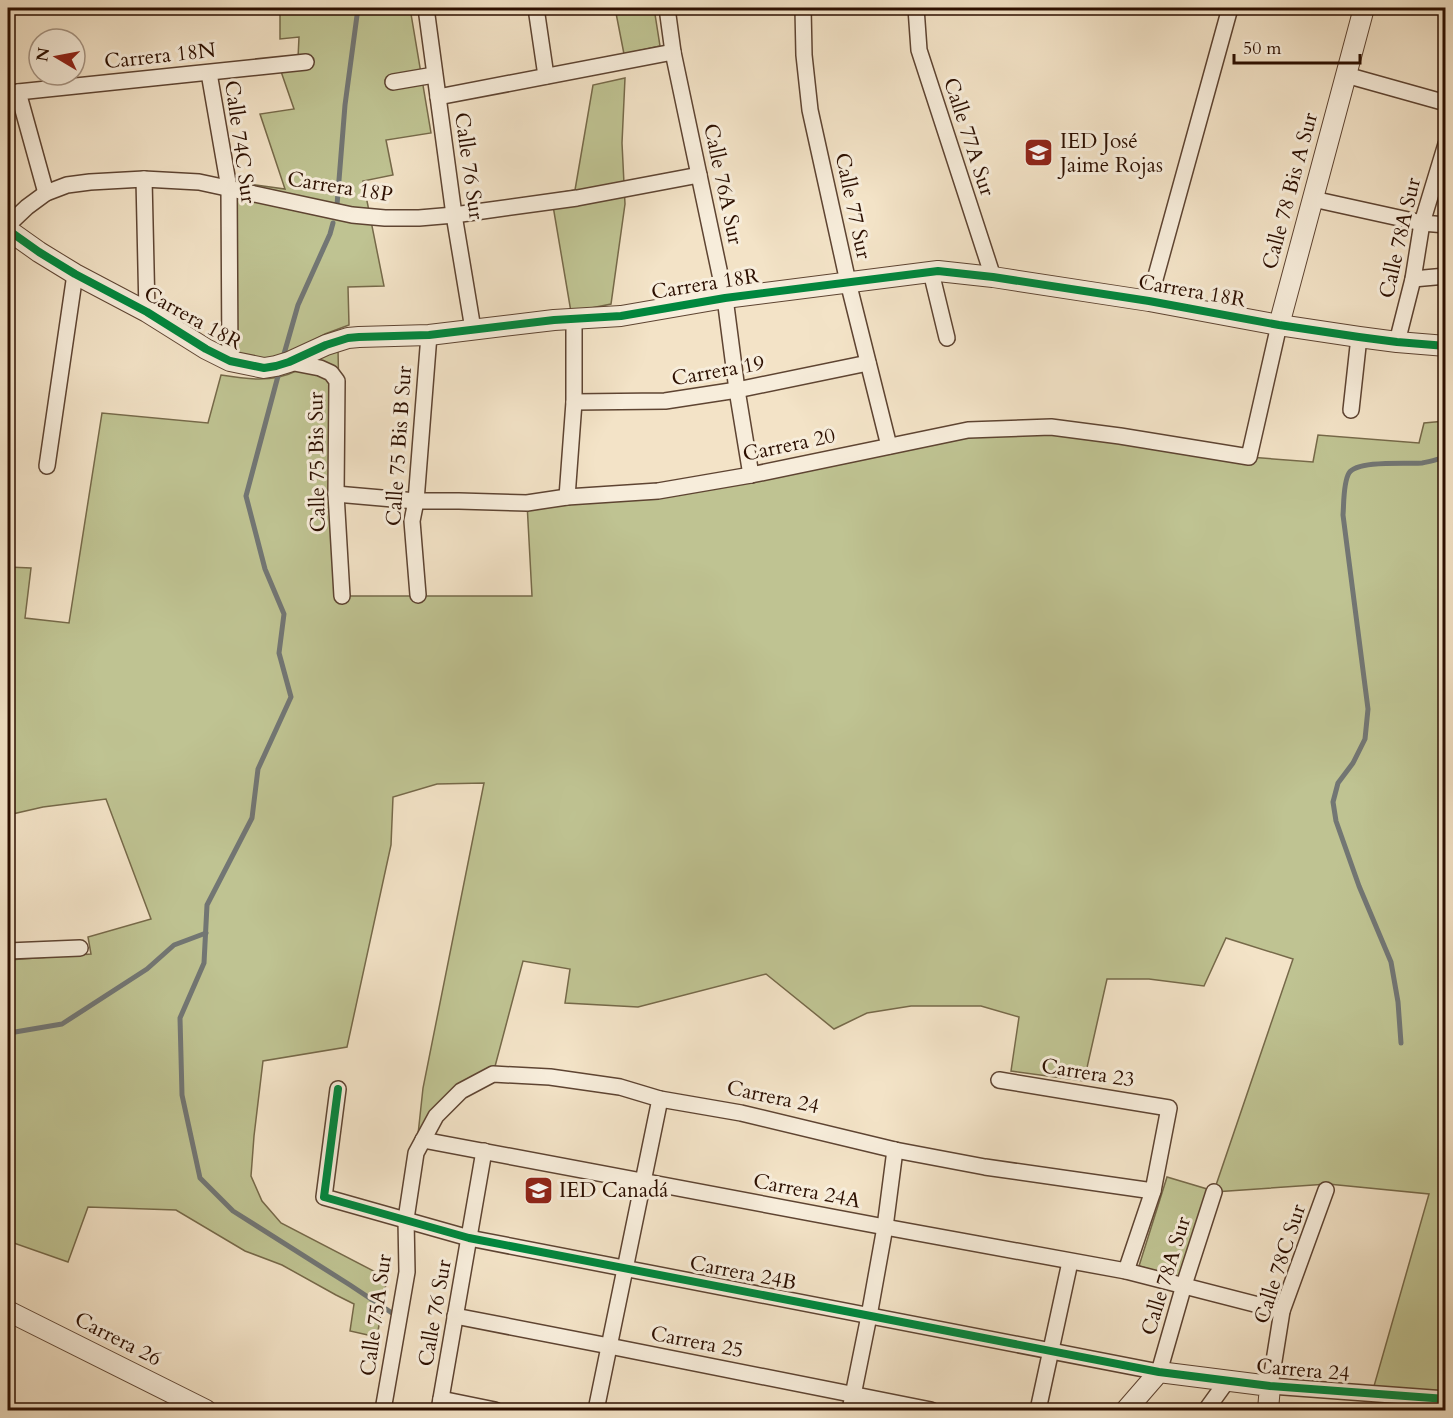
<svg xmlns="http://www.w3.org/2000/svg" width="1453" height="1418" font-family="Cardo,serif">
	<rect width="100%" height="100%" fill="#f3e3c7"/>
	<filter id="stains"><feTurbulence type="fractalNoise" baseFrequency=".00333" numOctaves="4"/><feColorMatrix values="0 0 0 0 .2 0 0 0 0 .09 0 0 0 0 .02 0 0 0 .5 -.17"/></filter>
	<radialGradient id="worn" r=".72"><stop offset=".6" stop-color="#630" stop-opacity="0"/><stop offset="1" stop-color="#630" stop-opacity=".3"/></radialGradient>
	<g fill="#bfc392" stroke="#766949" stroke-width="1.5">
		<polygon points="280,8 410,8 431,133 386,140 393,175 363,181 384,286 348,287 349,325 325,334 295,351 272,360 235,353 233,182 285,189 260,114 294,109 277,60 298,58 299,37 280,39"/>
		<polygon points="615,8 654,8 660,46 624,54"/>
		<polygon points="625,78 622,143 625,204 611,304 571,312 551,194 575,190 593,85"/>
		<path d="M 338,349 L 343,596 L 532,596 L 527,503 L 658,491 L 889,446 L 1051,427 L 1249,457 L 1313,462 L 1318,435 L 1419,443 L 1424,423 L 1445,421 L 1445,1407 L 1370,1400 L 1429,1194 L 1328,1184 L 1214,1192 L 1186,1280 L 1139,1266 L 1167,1177 L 1214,1191 L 1293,959 L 1226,938 L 1204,986 L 1149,979 L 1107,979 L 1084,1081 L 1011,1071 L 1019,1017 L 981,1006 L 911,1006 L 867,1013 L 834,1029 L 766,974 L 638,1007 L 565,1003 L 570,969 L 523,961 L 493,1074 L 461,1091 L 416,1153 L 423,1088 L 484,783 L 437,784 L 393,797 L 391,845 L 347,1047 L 263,1061 L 254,1136 L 251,1176 L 262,1201 L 281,1223 L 387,1278 L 377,1337 L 350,1331 L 354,1304 L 336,1295 L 282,1265 L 245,1251 L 176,1210 L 88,1207 L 68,1262 L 8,1241 L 8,1174 L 11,1164 L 8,1162 L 8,960 L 91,954 L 88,937 L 151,919 L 106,799 L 43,807 L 8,815 L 8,567 L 31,568 L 25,618 L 69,623 L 102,413 L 208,423 L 221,375 C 246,379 272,383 296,371 C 310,364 323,356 338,349 Z"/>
	</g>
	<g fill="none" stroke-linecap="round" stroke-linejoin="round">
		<g stroke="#727674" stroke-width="5">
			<polyline points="337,205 345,105 358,8"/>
			<polyline points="284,354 298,305 330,234 333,223"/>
			<polyline points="278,376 246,496 265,569 284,614 279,653 291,697 258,769 252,818 207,905 204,963 180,1018 182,1095 200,1178 233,1211 350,1285 392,1313"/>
			<polyline points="8,1035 15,1032 62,1024 147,969 174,945 206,933"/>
			<path d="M 1401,1043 L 1398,1002 L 1391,962 L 1359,886 L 1336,821 L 1333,802 L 1338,783 L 1353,763 L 1365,739 L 1368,709 L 1343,515 C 1344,504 1343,483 1349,473 C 1357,460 1407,464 1422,463 C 1430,462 1438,459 1446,457"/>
		</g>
		<defs>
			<g id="minor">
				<polyline points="426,8 454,215 473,329"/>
				<polyline points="536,8 546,76"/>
				<polyline points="667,8 673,52 725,298 737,390 751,475"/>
				<polyline points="803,8 804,55 810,110 848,282 889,446"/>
				<polyline points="916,8 919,50 993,277"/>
				<polyline points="209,73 229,188 230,361"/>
				<polyline points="1346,75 1446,103"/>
				<polyline points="393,82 434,75"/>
				<polyline points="18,92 46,193"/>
				<polyline points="438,97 673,52"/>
				<polyline points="8,99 18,92 306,62"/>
				<polyline points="144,179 147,312"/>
				<polyline points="1313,199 1422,223 1446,225"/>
				<polyline points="8,225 27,207 46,193 67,185 90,182 144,179 199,182 352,215 385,218 419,218 454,215 577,198 699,175"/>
				<polyline points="931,272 947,338"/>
				<polyline points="1413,279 1446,276"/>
				<polyline points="1149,301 1230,8"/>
				<polyline points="1397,342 1413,279 1422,223 1446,144"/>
				<polyline points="289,362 320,368 331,373 337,381 336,494 342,596"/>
				<polyline points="574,402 665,401 737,390 868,363"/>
				<polyline points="1351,410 1359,337"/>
				<polyline points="47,466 75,274"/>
				<polyline points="336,494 416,501 459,501 527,503 567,497 658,491 751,475 968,430 1051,427 1120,436 1249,457 1279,325"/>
				<polyline points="567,497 574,402 574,318"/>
				<polyline points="418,595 412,521 416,501 429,335"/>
				<polyline points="8,951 80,948"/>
				<polyline points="999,1080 1169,1108 1153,1191 1126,1271"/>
				<polyline points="338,1089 324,1197 469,1238 1159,1372 1184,1285 1214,1192"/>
				<polyline points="423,1140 885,1227 1126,1271 1282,1311"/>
				<polyline points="1326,1190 1282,1311 1270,1386 1446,1399"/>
				<polyline points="455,1316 609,1346 931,1410"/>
				<polyline points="441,1399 495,1410"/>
				<polyline points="383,1410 407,1272 406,1219 416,1153 436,1116 461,1091 493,1074 550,1077 620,1087 660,1099 741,1113 895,1150 985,1167 1153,1191"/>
				<polyline points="439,1410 484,1151"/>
				<polyline points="596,1410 660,1099"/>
				<polyline points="850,1410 869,1316 885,1227 895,1150"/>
				<polyline points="1038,1410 1070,1262"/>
				<polyline points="1206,1410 1227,1381"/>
			</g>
			<g id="tertiary">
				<polyline points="8,230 39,252 75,274 147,312 206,349 230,361 264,368 276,366 289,362 326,345 348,338 359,337 429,335 554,320 621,316 725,298 938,271 993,277 1149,301 1279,325 1359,337 1397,342 1446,346"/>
				<polyline points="1279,325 1364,8"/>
				<polyline points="8,1311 206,1410"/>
				<polyline points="1126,1410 1159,1372 1270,1386 1268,1410"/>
			</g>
		</defs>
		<use href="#minor" stroke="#5e4432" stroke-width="18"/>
		<use href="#tertiary" stroke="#5e4432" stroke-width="22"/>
		<use href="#minor" stroke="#f7eddb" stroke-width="15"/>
		<use href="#tertiary" stroke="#f7eddb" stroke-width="20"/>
		<defs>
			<g id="cycleway">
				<polyline points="8,230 39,252 75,274 147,312 206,349 230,361 264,368 276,366 289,362 326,345 348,338 359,337 429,335 554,320 621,316 725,298 938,271 993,277 1149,301 1279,325 1359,337 1397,342 1446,346"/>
				<polyline points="338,1089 324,1197 469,1238 1159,1372 1270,1386 1446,1399"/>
			</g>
		</defs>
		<use href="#cycleway" stroke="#f7eddb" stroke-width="11"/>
		<use href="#cycleway" stroke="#00873e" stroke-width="8"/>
	</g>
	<defs>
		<symbol id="school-square" viewBox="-11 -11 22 22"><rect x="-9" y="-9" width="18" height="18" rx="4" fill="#8f2418" stroke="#f7eddb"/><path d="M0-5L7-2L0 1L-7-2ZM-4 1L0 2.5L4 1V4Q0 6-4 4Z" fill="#fff"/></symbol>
	</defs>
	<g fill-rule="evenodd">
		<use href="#school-square" x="1022" y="136" width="33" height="33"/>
		<use href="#school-square" x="522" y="1174" width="33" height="33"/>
	</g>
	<g text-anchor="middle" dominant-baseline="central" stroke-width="6" stroke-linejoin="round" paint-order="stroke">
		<g font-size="21" fill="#2c0f00" stroke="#f7eddb">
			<text transform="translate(160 56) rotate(-6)">Carrera 18N</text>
			<text transform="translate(969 137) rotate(72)">Calle 77A Sur</text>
			<text transform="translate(240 142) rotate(82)">Calle 74C Sur</text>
			<text transform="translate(469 166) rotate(82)">Calle 76 Sur</text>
			<text transform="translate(723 184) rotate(78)">Calle 76A Sur</text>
			<text transform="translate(340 187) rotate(9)">Carrera 18P</text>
			<text transform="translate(1290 191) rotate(-75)">Calle 78 Bis A Sur</text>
			<text transform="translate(853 206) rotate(78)">Calle 77 Sur</text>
			<text transform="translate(1400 238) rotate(-77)">Calle 78A Sur</text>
			<text transform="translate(705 284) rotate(-9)">Carrera 18R</text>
			<text transform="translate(1192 291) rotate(10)">Carrera 18R</text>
			<text transform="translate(193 318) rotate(29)">Carrera 18R</text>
			<text transform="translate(718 371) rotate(-10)">Carrera 19</text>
			<text transform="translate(789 445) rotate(-12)">Carrera 20</text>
			<text transform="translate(399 446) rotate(-86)">Calle 75 Bis B Sur</text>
			<text transform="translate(317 462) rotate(-91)">Calle 75 Bis Sur</text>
			<text transform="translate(1088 1073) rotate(9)">Carrera 23</text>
			<text transform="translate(773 1097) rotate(12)">Carrera 24</text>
			<text transform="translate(807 1191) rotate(11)">Carrera 24A</text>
			<text transform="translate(1280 1264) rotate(-72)">Calle 78C Sur</text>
			<text transform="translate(743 1273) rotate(11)">Carrera 24B</text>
			<text transform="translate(1166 1276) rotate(-73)">Calle 78A Sur</text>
			<text transform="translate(435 1313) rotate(-80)">Calle 76 Sur</text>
			<text transform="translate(376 1315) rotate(-82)">Calle 75A Sur</text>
			<text transform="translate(118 1339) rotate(27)">Carrera 26</text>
			<text transform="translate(697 1342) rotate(11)">Carrera 25</text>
			<text transform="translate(1303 1370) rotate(5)">Carrera 24</text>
		</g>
		<g font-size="21" fill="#2c0f00" stroke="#f7eddb" text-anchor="start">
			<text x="1060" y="141">IED José<tspan x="1060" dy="24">Jaime Rojas</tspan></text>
			<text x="559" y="1190">IED Canadá</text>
		</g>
	</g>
	<rect width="1453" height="1418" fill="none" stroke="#f3e3c7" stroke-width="30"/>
	<rect x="9" y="9" width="1435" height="1400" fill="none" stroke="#2c0f00" stroke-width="3"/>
	<rect x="15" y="15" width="1423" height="1388" fill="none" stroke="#2c0f00" stroke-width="1.5"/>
	<g transform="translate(57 57) rotate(280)"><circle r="28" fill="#f7eddb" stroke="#a69483" stroke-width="1.5"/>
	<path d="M0-4.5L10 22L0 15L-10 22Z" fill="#8f2418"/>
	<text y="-9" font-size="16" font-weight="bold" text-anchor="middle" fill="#2c0f00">N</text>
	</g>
	<path d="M1234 54v9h126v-9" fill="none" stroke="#2c0f00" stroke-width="3"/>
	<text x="1243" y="54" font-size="18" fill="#2c0f00" stroke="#f7eddb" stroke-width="4.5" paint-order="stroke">50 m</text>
	<rect width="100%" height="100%" filter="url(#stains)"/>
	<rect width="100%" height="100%" fill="url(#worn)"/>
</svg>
